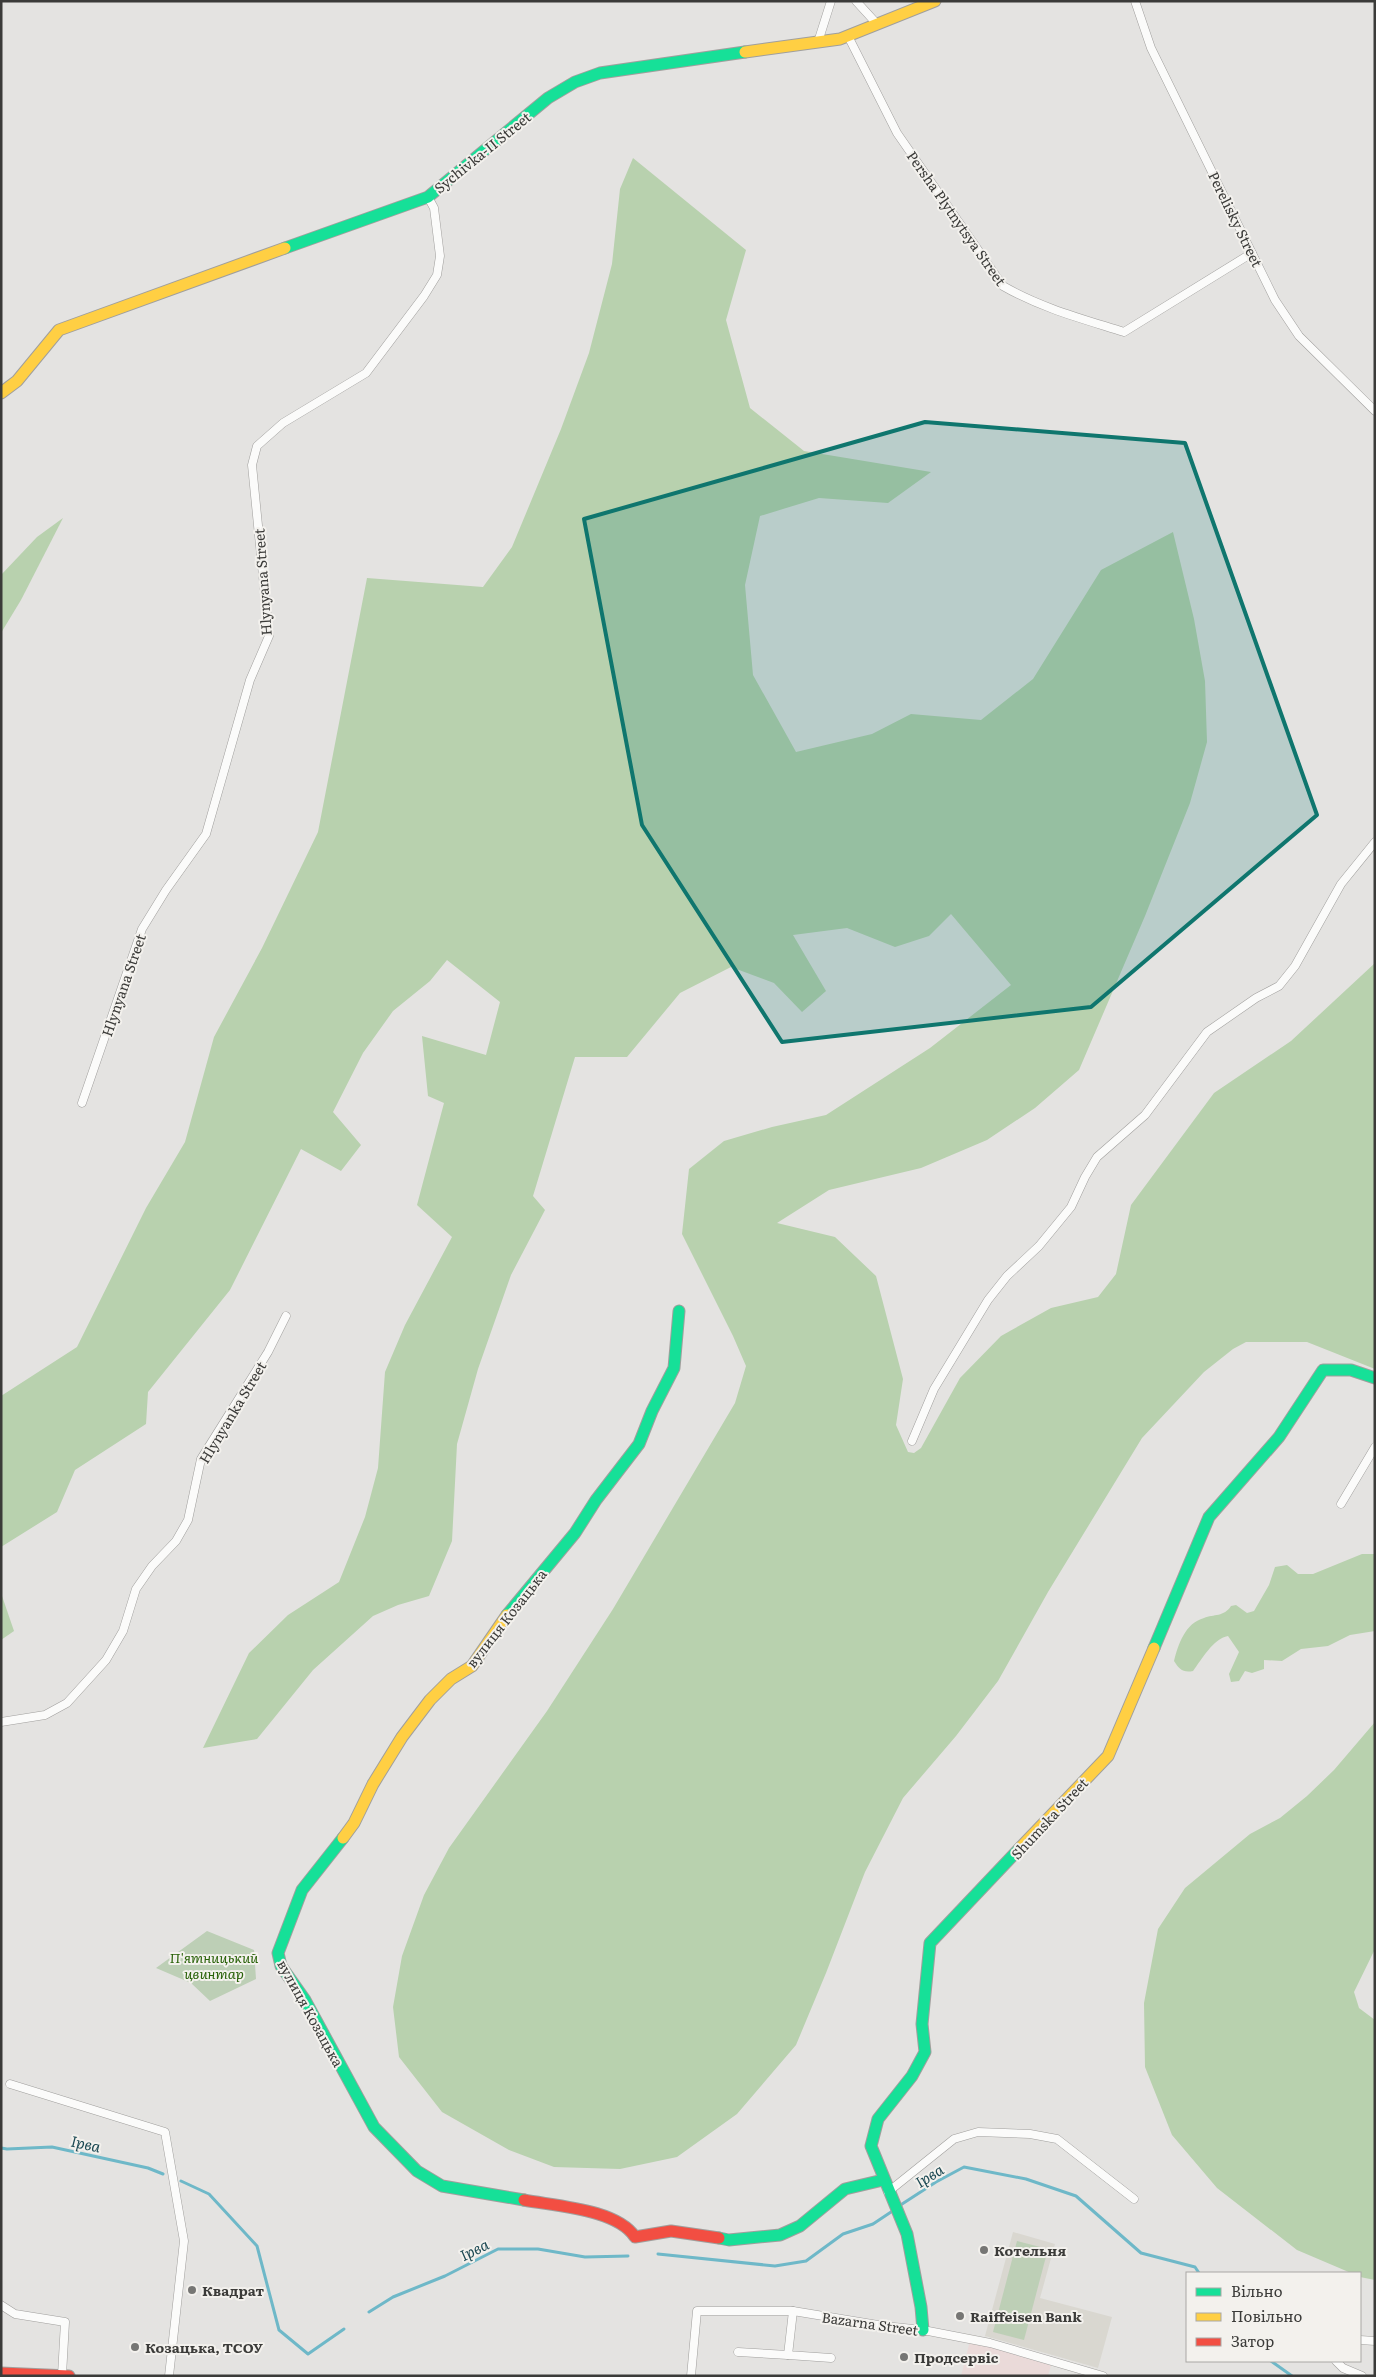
<svg xmlns="http://www.w3.org/2000/svg" width="1376" height="2377" font-family="Literata,serif">
	<rect width="100%" height="100%" fill="#e4e3e1"/>
	<polygon fill="#eadad9" points="970,2341 1051,2365 1048,2376 961,2376"/>
	<polygon fill="#d9d7d0" points="1013,2232 1055,2244 1040,2298 1112,2317 1098,2368 985,2336"/>
	<g fill="#bdcfb6">
		<polygon points="207,1931 254,1950 256,1979 210,2001 191,1983 156,1968"/>
		<polygon points="1017,2241 1048,2249 1024,2340 993,2332"/>
	</g>
	<g fill="#b8d1ae">
		<polygon points="633,158 746,250 726,320 750,408 804,451 931,472 888,503 819,498 760,516 745,585 753,675 796,752 872,734 911,714 981,720 1033,679 1101,570 1173,532 1194,619 1205,681 1207,742 1190,803 1145,916 1079,1070 1035,1108 987,1140 921,1168 829,1190 777,1223 835,1237 876,1276 903,1379 896,1425 908,1452 914,1453 921,1448 960,1378 1001,1336 1051,1308 1098,1297 1116,1274 1131,1205 1214,1093 1291,1041 1375,963 1375,1369 1307,1342 1246,1342 1233,1349 1204,1372 1142,1438 1048,1592 998,1681 956,1736 903,1798 865,1872 826,1973 796,2045 737,2114 677,2157 620,2169 554,2167 509,2150 442,2112 399,2057 393,2007 402,1956 424,1895 449,1848 547,1711 613,1609 735,1403 746,1366 733,1336 682,1234 689,1169 724,1141 772,1127 826,1115 930,1048 1011,985 951,914 929,936 895,947 847,928 793,935 826,991 802,1012 774,983 731,967 680,993 627,1057 575,1057 533,1196 545,1210 511,1275 478,1369 457,1444 452,1541 429,1596 398,1605 373,1616 313,1670 257,1739 203,1748 249,1653 288,1615 339,1582 365,1517 378,1468 385,1372 405,1325 452,1237 417,1205 444,1103 428,1096 422,1036 486,1055 500,1002 447,960 430,981 393,1011 363,1053 333,1112 361,1145 341,1171 301,1149 230,1290 148,1392 146,1424 75,1470 57,1512 1,1547 1,1396 77,1347 146,1208 185,1142 214,1037 262,948 318,832 367,578 483,587 512,547 561,429 589,353 612,264 620,189"/>
		<polygon points="63,518 21,600 1,633 1,575 37,537"/>
		<path d="M 1362,1554 L 1375,1554 L 1375,1631 L 1350,1635 L 1328,1646 L 1301,1649 L 1282,1661 L 1264,1660 L 1264,1669 L 1252,1673 L 1245,1671 L 1239,1681 L 1231,1682 L 1229,1674 L 1239,1652 L 1228,1636 C 1213,1639 1202,1659 1193,1671 C 1183,1673 1179,1669 1174,1661 C 1178,1645 1185,1623 1204,1618 C 1214,1614 1224,1617 1231,1606 L 1236,1605 L 1247,1613 L 1254,1611 L 1269,1585 L 1275,1567 L 1287,1565 L 1298,1574 L 1313,1574 Z"/>
		<polygon points="1,1593 14,1631 1,1640"/>
		<polygon points="1375,1722 1375,1949 1354,1992 1359,2008 1375,2020 1375,2280 1360,2277 1360,2273 1351,2273 1297,2250 1217,2188 1172,2135 1145,2067 1144,2003 1158,1929 1185,1888 1250,1834 1280,1818 1307,1796 1334,1770"/>
	</g>
	<g fill="none" stroke-linecap="round" stroke-linejoin="round">
		<g stroke="#6eb8c8" stroke-width="3">
			<polyline points="1,2148 7,2149 52,2147 148,2168 163,2174"/>
			<polyline points="181,2181 209,2194 257,2246 279,2330 308,2354 344,2329"/>
			<polyline points="899,2206 936,2182 964,2167 1026,2179 1076,2196 1141,2253 1195,2267 1199,2273"/>
			<polyline points="658,2254 775,2266 806,2261 843,2234 873,2224 894,2210"/>
			<polyline points="369,2312 393,2297 445,2276 498,2249 538,2249 585,2257 628,2256"/>
			<polyline points="1271,2361 1292,2376"/>
		</g>
		<defs>
			<g id="street">
				<polyline points="856,1 877,24"/>
				<polyline points="1135,1 1151,48 1275,300 1299,336 1375,411"/>
				<path d="M 848,36 L 897,133 L 1003,286 C 1041,308 1083,319 1124,332 L 1252,253"/>
				<polyline points="818,42 831,1"/>
				<polyline points="82,1103 142,929 166,890 206,834 250,680 269,636 252,465 257,446 283,423 366,373 424,296 437,275 440,256 434,208 428,197"/>
				<polyline points="912,1441 934,1389 988,1300 1007,1276 1039,1246 1071,1207 1085,1177 1097,1157 1145,1115 1207,1032 1256,998 1279,986 1295,966 1341,884 1375,842"/>
				<polyline points="1341,1504 1375,1447"/>
				<polyline points="1,1722 45,1715 67,1703 106,1660 123,1631 136,1589 152,1566 176,1541 188,1520 201,1459 268,1352 286,1316"/>
				<polyline points="10,2084 165,2132 184,2241 169,2376"/>
				<polyline points="888,2192 954,2139 978,2132 1030,2134 1057,2139 1134,2199"/>
				<polyline points="1,2305 15,2314 65,2322 62,2375"/>
				<polyline points="793,2311 788,2355 831,2358"/>
				<polyline points="1360,2340 1375,2341"/>
				<polyline points="738,2352 788,2355"/>
				<polyline points="1336,2361 1343,2368 1362,2376"/>
				<polyline points="691,2376 697,2311 793,2311 884,2326 923,2330 990,2343 1103,2376"/>
			</g>
			<g id="fast">
				<polyline points="285,248 428,197 548,98 575,82 600,73 745,52"/>
				<polyline points="507,1615 575,1533 596,1500 639,1444 652,1411 674,1368 679,1311"/>
				<polyline points="1154,1648 1209,1517 1279,1437 1323,1370 1351,1370 1375,1378"/>
				<polyline points="343,1838 302,1890 278,1953 281,1966 305,2000 374,2127 417,2171 442,2186 524,2200"/>
				<polyline points="719,2238 729,2240 780,2235 800,2226 845,2189 883,2180"/>
				<polyline points="923,2330 921,2307 907,2234 871,2146 878,2119 912,2076 925,2052 922,2024 930,1943 1020,1848"/>
			</g>
			<g id="slow">
				<polyline points="745,52 840,39 935,1"/>
				<polyline points="1,393 17,381 59,330 285,248"/>
				<polyline points="343,1838 354,1823 373,1784 402,1737 430,1700 451,1679 472,1666 507,1615"/>
				<polyline points="1020,1848 1108,1756 1154,1648"/>
			</g>
			<g id="jam">
				<path d="M 524,2200 C 555,2206 617,2209 635,2237 L 671,2231 L 719,2238"/>
				<polyline points="1,2373 69,2376"/>
			</g>
		</defs>
		<use href="#street" stroke="#a09f9d" stroke-width="9"/>
		<use href="#fast" stroke="#a09f9d" stroke-width="13"/>
		<use href="#slow" stroke="#a09f9d" stroke-width="13"/>
		<use href="#jam" stroke="#a09f9d" stroke-width="13"/>
		<use href="#street" stroke="#fbfbfa" stroke-width="8"/>
		<use href="#fast" stroke="#16e098" stroke-width="11"/>
		<use href="#slow" stroke="#ffcf43" stroke-width="11"/>
		<use href="#jam" stroke="#f24e42" stroke-width="11"/>
	</g>
	<path fill="#0f766e" fill-opacity="0.2" stroke="#0f766e" stroke-width="4" stroke-linejoin="round" d="M 925,422 L 1185,443 L 1317,815 L 1091,1007 L 782,1042 L 642,825 L 584,519 Z"/>
	<g fill="#767674" stroke="#f3f1ed" stroke-width="2">
		<circle cx="984" cy="2250" r="5"/>
		<circle cx="192" cy="2290" r="5"/>
		<circle cx="960" cy="2316" r="5"/>
		<circle cx="135" cy="2347" r="5"/>
		<circle cx="904" cy="2357" r="5"/>
	</g>
	<g text-anchor="middle" dominant-baseline="central" stroke-width="4" stroke-linejoin="round" paint-order="stroke">
		<g font-size="14" fill="#3b3b39" stroke="#f3f1ed">
			<text transform="translate(482 152) rotate(-39)">Sychivka-II Street</text>
			<text transform="translate(957 218) rotate(55)">Persha Plytnytsya Street</text>
			<text transform="translate(1236 219) rotate(64)">Perelisky Street</text>
			<text transform="translate(262 582) rotate(-94)">Hlynyana Street</text>
			<text transform="translate(123 985) rotate(-71)">Hlynyana Street</text>
			<text transform="translate(232 1412) rotate(-59)">Hlynyanka Street</text>
			<text transform="translate(506 1618) rotate(-52)">вулиця Козацька</text>
			<text transform="translate(1049 1818) rotate(-47)">Shumska Street</text>
			<text transform="translate(311 2013) rotate(61)">вулиця Козацька</text>
			<text transform="translate(870 2323) rotate(8)">Bazarna Street</text>
		</g>
		<g font-size="14" font-style="italic" fill="#296209" stroke="#f3f1ed">
			<text x="214" y="1957">П'ятницький<tspan x="214" dy="16">цвинтар</tspan></text>
		</g>
		<g font-size="14" font-weight="bold" fill="#3b3b39" stroke="#f3f1ed" text-anchor="start">
			<text x="994" y="2250">Котельня</text>
			<text x="202" y="2290">Квадрат</text>
			<text x="970" y="2316">Raiffeisen Bank</text>
			<text x="145" y="2347">Козацька, ТСОУ</text>
			<text x="914" y="2357">Продсервіс</text>
		</g>
		<g font-size="15" font-style="italic" fill="#1c4953" stroke="#f3f1ed">
			<text transform="translate(86 2143) rotate(12)">Ірва</text>
			<text transform="translate(929 2175) rotate(-32)">Ірва</text>
			<text transform="translate(474 2249) rotate(-26)">Ірва</text>
		</g>
	</g>
	<rect width="1376" height="2377" fill="none" stroke="#3b3b39" stroke-width="5"/>
	<rect x="1186" y="2272" width="175" height="90" fill="#f3f1ed" stroke="#a9a8a5"/>
	<rect x="1196" y="2288" width="25" height="8" fill="#16e098" stroke="#a9a8a5"/>
	<text x="1231" y="2297" font-size="15" fill="#3b3b39">Вільно</text>
	<rect x="1196" y="2313" width="25" height="8" fill="#ffcf43" stroke="#a9a8a5"/>
	<text x="1231" y="2322" font-size="15" fill="#3b3b39">Повільно</text>
	<rect x="1196" y="2338" width="25" height="8" fill="#f24e42" stroke="#a9a8a5"/>
	<text x="1231" y="2347" font-size="15" fill="#3b3b39">Затор</text>
</svg>
